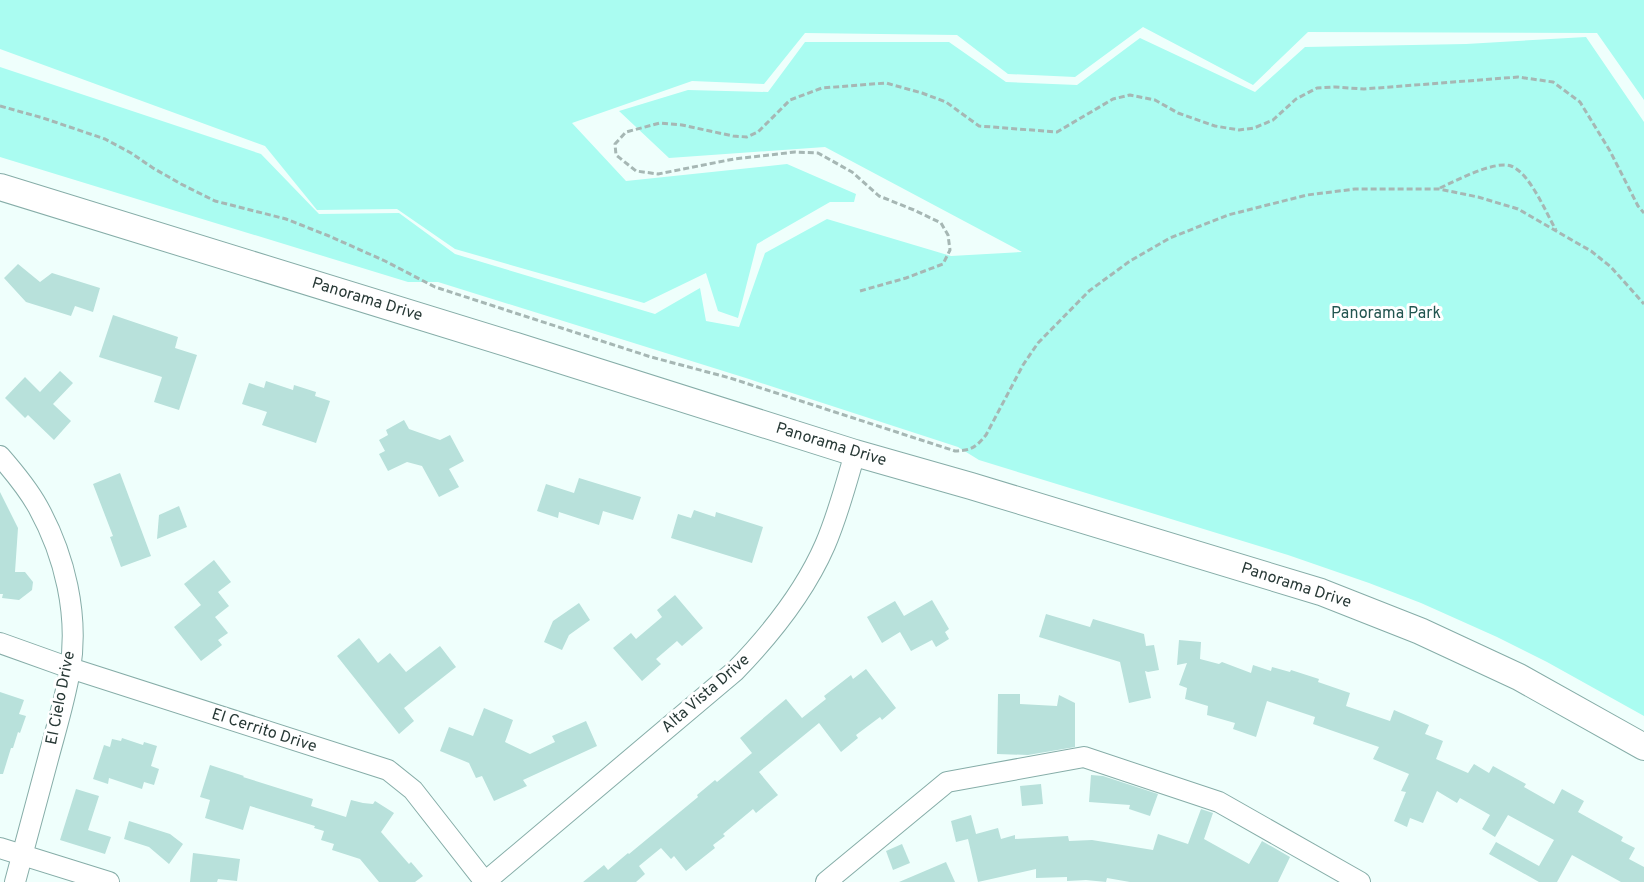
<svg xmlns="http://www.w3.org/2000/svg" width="1644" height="882" font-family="Overpass,sans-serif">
	<rect width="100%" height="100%" fill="#effffc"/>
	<g fill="#aafcf1">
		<polygon points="0,0 1644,0 1644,100 1597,33 1308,32 1253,85 1143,27 1075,77 1008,74 957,35 805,33 764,84 692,81 572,123 626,181 787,164 856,194 854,202 830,202 757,244 738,318 718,311 706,273 644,303 455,249 397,209 317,210 265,146 0,49"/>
		<polygon points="1586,37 1644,122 1644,716 1547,662 1497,637 1421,603 1369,583 1288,555 979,460 958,447 749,379 438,282 408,282 0,157 0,67 261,154 319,214 399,213 455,254 655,314 700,288 706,321 739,327 765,253 827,219 951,256 1022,252 825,147 669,158 619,111 688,90 768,92 805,42 949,42 1006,82 1077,85 1140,38 1255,92 1305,47 1466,44"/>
	</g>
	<g fill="#b8e1db">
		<polygon points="18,264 40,282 52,273 100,288 93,312 75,306 71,316 26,302 4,278"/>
		<polygon points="113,315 178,337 175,348 197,355 179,410 154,402 162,377 99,357"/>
		<polygon points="60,371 73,383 53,404 71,421 54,440 28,415 25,418 5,398 25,377 40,392"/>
		<polygon points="266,381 293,390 294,385 316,392 315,396 330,401 316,443 262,425 267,412 242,404 249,383 264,388"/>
		<polygon points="404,420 409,429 440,440 450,435 464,461 449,469 459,487 439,497 422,466 407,462 388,471 379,454 385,451 379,440 388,435 386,430"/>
		<polygon points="120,473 151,556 121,567 110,537 113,536 93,484"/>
		<polygon points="579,478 641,497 633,520 603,511 599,525 559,512 558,518 537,511 546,484 574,493"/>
		<polygon points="0,492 18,528 15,572 25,572 33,582 32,590 19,600 2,598 3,594 0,594"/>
		<polygon points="179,506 187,527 157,539 159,515"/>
		<polygon points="694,510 715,517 716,512 763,527 752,563 671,538 678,514 691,518"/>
		<polygon points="214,560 231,582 218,592 229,606 215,617 228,633 218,640 222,645 201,661 174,627 201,605 184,584"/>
		<polygon points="675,595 703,628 682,646 677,641 656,659 661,664 642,681 613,648 631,633 636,639 662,617 657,610"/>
		<polygon points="932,600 949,629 945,632 949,639 936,647 932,640 911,651 900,632 882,643 867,617 895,601 904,616"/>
		<polygon points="579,603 590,620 569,635 562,650 544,642 553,621"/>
		<polygon points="1046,614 1090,627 1093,619 1144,634 1146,646 1154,645 1159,670 1148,672 1145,671 1151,698 1129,703 1120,662 1039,637"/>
		<polygon points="359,638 378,663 390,653 406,672 440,646 456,667 404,708 414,721 399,734 337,656"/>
		<polygon points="1179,640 1201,642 1200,659 1219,664 1222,662 1251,673 1253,665 1271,671 1272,667 1290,672 1291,670 1319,679 1318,682 1350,693 1346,706 1390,721 1394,710 1429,725 1425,734 1443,741 1436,759 1468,773 1474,764 1489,773 1493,766 1526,784 1524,787 1554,804 1562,789 1584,801 1578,812 1623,837 1621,841 1635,848 1629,859 1644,867 1644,882 1621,882 1572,855 1557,882 1539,882 1489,854 1496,842 1539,866 1554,840 1508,815 1495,837 1482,829 1490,815 1460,798 1457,803 1437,791 1423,823 1410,818 1407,827 1394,821 1406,792 1401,791 1409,774 1373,759 1379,747 1313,724 1315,717 1267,701 1256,737 1233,729 1235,723 1207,715 1208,706 1185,699 1187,688 1179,685 1187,663 1177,665"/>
		<polygon points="866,669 896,708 882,720 880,717 856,735 858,738 841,752 819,723 759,772 778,795 756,813 753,809 723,834 725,836 713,845 715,848 686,871 674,856 671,859 661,848 639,866 645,874 636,882 583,882 604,865 608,870 628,853 629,854 698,797 697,795 715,780 717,782 752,753 740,738 786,699 802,718 826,699 824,696 851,675 853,679"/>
		<polygon points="0,692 24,700 19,714 26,716 20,733 18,732 13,748 11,748 3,774 0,774"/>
		<polygon points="998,694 1020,694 1020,704 1057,706 1059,695 1075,703 1075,747 1028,755 997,754"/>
		<polygon points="484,708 513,720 505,742 530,754 555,742 552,736 586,721 597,746 523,780 527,786 494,801 482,776 476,778 469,763 440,751 449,727 473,736"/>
		<polygon points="122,738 143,745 144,742 157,746 151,766 159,769 154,785 144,782 142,789 109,778 108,784 93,779 104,745 110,747 112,739 121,741"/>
		<polygon points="210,765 244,776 243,777 313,799 311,806 346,817 351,800 363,803 373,804 375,801 394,813 381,832 409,864 411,862 423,876 415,882 379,882 360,859 332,850 334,844 321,840 324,831 314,828 315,826 250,806 243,830 205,818 210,800 200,797"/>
		<polygon points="1091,775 1103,776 1158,794 1150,816 1129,809 1130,805 1089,802"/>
		<polygon points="1041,784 1043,804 1022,806 1020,786"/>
		<polygon points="76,789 99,796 88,830 111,837 105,854 60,840"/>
		<polygon points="1201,809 1213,813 1204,839 1249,864 1262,841 1290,857 1278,882 1130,882 1107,878 1106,882 1086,880 1067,881 1067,877 1036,878 1036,869 978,882 968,839 956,842 951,821 971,815 976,834 998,828 1001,839 1015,835 1015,839 1068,836 1069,841 1092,840 1153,850 1158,834 1188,844"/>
		<polygon points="129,821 170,834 183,844 169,864 149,847 124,839"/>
		<polygon points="902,844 910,863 893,870 886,851"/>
		<polygon points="193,853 240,859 237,881 218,879 217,882 190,882"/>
		<polygon points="946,862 955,882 899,882"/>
	</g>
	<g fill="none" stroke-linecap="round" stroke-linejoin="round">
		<defs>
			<g id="minor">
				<path d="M 0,456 C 14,472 28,489 38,507 C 65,556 79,615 70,670 C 65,700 56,729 48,759 C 37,800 26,841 15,882"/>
				<polyline points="0,643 70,668 388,770 413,790 485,882"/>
				<polyline points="0,848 109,882"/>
				<path d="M 485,882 L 735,671 C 771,634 804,593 825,545 C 838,515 846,484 855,453"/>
				<polyline points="826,882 947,782 1084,757 1219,802 1360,882"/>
			</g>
			<polyline id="major" points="0,187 516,346 855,453 971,486 1321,592 1420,631 1519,677 1644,747"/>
		</defs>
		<use href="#minor" stroke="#86ada8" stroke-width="22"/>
		<use href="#major" stroke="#86ada8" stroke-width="28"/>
		<g stroke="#a6b7b4" stroke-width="3" stroke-dasharray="6 3" stroke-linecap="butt">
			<path d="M 0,106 L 43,118 L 105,139 L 131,153 L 153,168 L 181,184 L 215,201 L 286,219 L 329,236 L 385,261 L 435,287 L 651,357 L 730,378 L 955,451 C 972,450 975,448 986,435 L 1023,365 L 1038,343 L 1089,291 L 1130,261 L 1170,238 L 1228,215 L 1307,195 L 1355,189 L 1439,189 L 1478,197 L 1518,209 L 1591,251 L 1611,267 L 1644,304"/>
			<path d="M 1440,188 C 1455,181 1495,160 1511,166 C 1530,173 1546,213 1556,230"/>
			<polyline points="860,291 906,278 943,264 950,250 948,235 941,223 914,210 879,196 852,172 818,153 795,152 734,159 658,174 636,171 616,155 615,144 626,132 660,123 682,125 733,136 747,137 758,132 790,100 822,88 886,83 922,93 946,102 979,126 1057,132 1113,99 1130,95 1155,100 1178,113 1215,126 1239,130 1254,128 1273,120 1296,99 1317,88 1335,87 1364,89 1518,77 1553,82 1580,102 1610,151 1638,206 1644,213"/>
		</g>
		<use href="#minor" stroke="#fff" stroke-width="20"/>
		<use href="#major" stroke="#fff" stroke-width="26"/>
	</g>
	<g text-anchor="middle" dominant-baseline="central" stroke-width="6" stroke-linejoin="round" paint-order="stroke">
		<g font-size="16" fill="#283936" stroke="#fff">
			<text transform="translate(367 300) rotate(17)">Panorama Drive</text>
			<text transform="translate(831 445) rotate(17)">Panorama Drive</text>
			<text transform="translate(1296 586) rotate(18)">Panorama Drive</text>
			<text transform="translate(706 694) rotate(-41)">Alta Vista Drive</text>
			<text transform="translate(61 698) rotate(-79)">El Cielo Drive</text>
			<text transform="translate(264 731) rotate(18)">El Cerrito Drive</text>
		</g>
		<g font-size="16" fill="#235550" stroke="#fff">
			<text x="1386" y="314">Panorama Park</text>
		</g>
	</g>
</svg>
